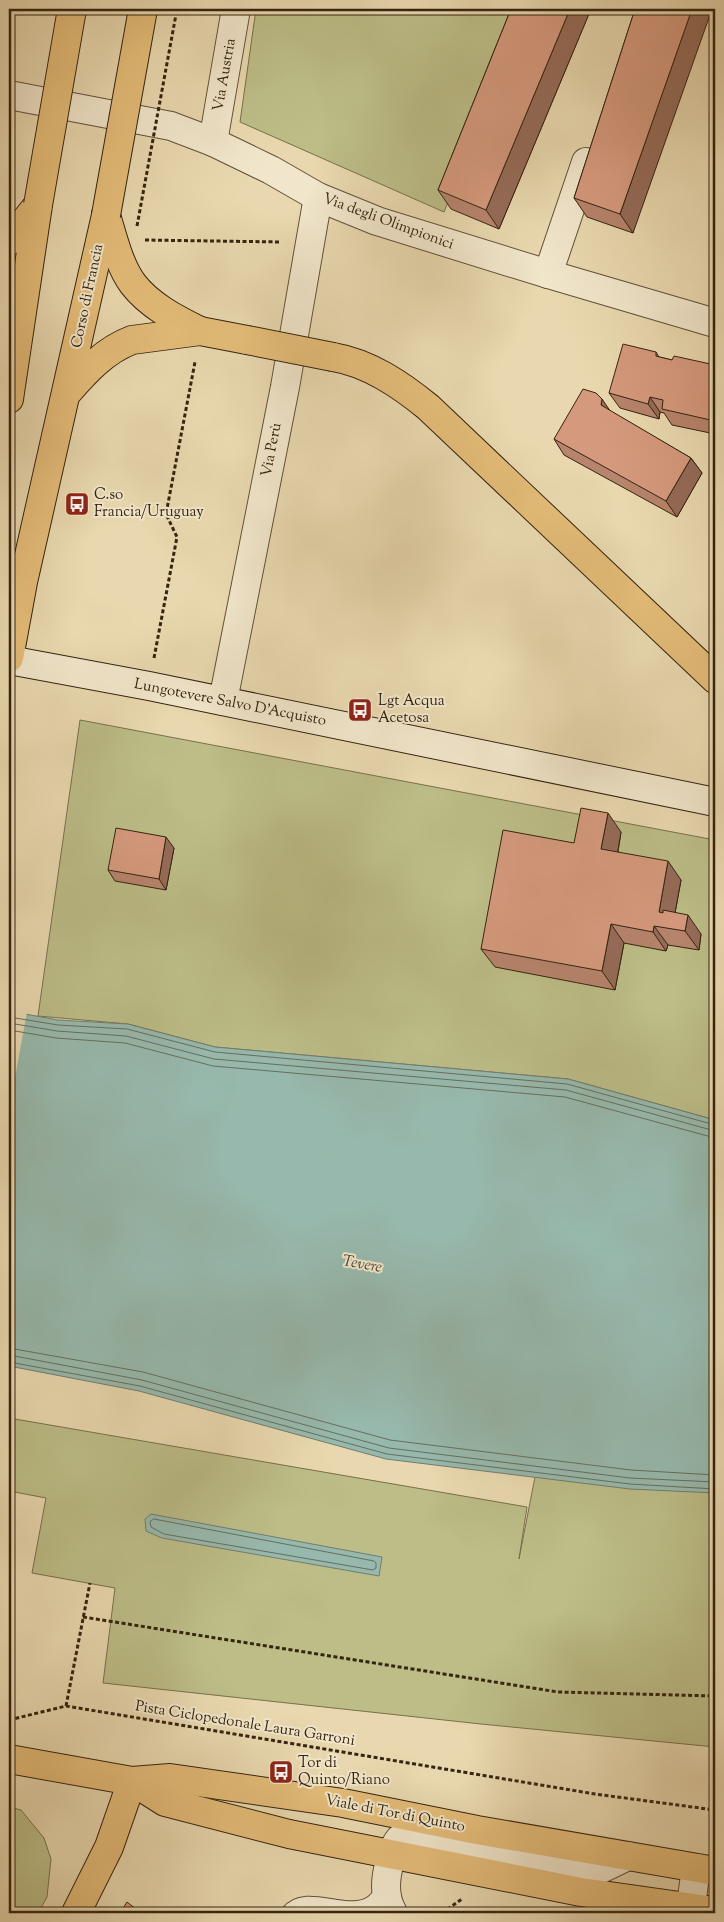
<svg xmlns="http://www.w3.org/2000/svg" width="724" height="1922" font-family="'Sorts Mill Goudy',serif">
	<rect width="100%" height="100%" fill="#e9d8af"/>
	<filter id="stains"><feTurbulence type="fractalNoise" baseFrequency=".004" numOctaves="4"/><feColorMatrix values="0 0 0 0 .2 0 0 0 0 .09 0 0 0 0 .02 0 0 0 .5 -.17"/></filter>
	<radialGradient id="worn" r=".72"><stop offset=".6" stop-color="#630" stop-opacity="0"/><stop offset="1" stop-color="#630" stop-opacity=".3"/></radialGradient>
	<g fill="#bcbd87" stroke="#78704c">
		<polygon points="256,9 526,9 444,212 240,122"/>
		<polygon points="80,720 715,840 715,1120 568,1079 215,1047 128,1024 38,1016"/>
		<polygon points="9,1418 527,1507 519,1559 535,1477 715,1493 715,1747 481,1724 103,1683 115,1588 32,1573 46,1498 9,1491"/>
		<polygon points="9,1807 21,1810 44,1838 51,1859 47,1897 38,1913 9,1913"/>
	</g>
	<g fill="#97b9ad" stroke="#707d6e">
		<polygon points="9,1011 58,1020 128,1024 215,1047 568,1079 715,1120 715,1493 630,1489 386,1459 139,1391 9,1366"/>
		<polygon points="151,1514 382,1557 379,1576 162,1538 146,1531 145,1519"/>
	</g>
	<polygon fill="#e9d8af" points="9,1009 27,1012 9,1110"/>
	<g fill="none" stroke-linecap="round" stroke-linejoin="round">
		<g stroke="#666e5e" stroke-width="1">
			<polyline points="9,1017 58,1025 127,1029 215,1052 567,1084 715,1125"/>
			<polyline points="9,1023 57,1031 126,1036 214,1059 566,1090 715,1131"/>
			<polyline points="9,1030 56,1038 125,1043 213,1066 565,1097 715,1138"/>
			<polyline points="9,1348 143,1372 390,1440 631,1470 715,1475"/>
			<polyline points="9,1355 142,1380 389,1448 630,1478 715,1482"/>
			<polyline points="9,1362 140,1386 387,1454 630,1484 715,1489"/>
			<polygon points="154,1519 374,1561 376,1563 376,1568 373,1570 164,1534 151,1527 150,1522"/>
		</g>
		<defs>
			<path id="lane" d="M 288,1913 C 307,1889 348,1921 373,1902 C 378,1898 382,1892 386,1887"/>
			<g id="street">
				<polyline points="9,95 171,126 213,142 271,170 318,197 377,221 548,274 715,323"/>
				<polyline points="213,142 236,9"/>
				<polyline points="548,274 586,162"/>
				<polyline points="223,701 285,387 318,197"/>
				<path d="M 393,1913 C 389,1906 386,1895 386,1886 C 386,1875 392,1844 401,1838 L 410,1837 L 590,1870 L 601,1869 L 628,1856"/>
				<polyline points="690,1913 696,1868"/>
			</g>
			<polyline id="secondary" points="9,660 149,686 715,802"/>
			<g id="primary">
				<path d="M 106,215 C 113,238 119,265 133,284 C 150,306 176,319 200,331"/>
				<polyline points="9,241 37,206"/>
				<path d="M 333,357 C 369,363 401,385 428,407 L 715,679"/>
				<path d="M 66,394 C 85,372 105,350 132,340 L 200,331 L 247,340"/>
				<polyline points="9,399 38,205"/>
				<polyline points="9,658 23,582 106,215"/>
				<polyline points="9,1759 132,1781 170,1778 343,1803 477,1830 715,1871"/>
				<polyline points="132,1781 165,1802 289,1834 581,1892 715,1911"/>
				<polyline points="76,1913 109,1847 132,1781"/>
			</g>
		</defs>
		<use href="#lane" stroke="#625138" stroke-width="16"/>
		<use href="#street" stroke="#625138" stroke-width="30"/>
		<use href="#secondary" stroke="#352410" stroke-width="30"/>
		<use href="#primary" stroke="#352410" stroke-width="30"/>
		<g stroke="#352410" stroke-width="3" stroke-dasharray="4 2.5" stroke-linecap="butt">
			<polyline points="145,240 281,242"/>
			<polyline points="154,658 177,537 166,514 195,362"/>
			<polyline points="83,1617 558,1692 715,1696"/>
			<polyline points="66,1706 90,1583"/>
			<polyline points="9,1720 66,1706 595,1794 715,1810"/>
			<polyline points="442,1913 462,1899"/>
		</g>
		<use href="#lane" stroke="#f1e6cb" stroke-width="14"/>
		<use href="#street" stroke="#f1e6cb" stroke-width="28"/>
		<use href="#secondary" stroke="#f1e6cb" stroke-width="28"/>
		<use href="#primary" stroke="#e4bc78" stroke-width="28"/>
		<defs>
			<g id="primary-bridge">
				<polyline points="38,205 72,9"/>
				<polyline points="106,215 143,9"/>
				<polyline points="247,340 333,357"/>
			</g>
		</defs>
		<use href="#primary-bridge" stroke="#352410" stroke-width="30" stroke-linecap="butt"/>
		<polyline stroke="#352410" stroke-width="3" stroke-dasharray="4 2.5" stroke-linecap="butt" points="137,226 177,9"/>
		<use href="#primary-bridge" stroke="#e4bc78" stroke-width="28"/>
	</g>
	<g fill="#b7846c" stroke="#352410">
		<polygon points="511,9 591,9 499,229 451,209 438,190"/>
		<polygon points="635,9 633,233 587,217 574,198"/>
		<polygon points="656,352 659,357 672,360 715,365 715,434 672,425 664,413 660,412 659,419 620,408 609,393"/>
		<polygon points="610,411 691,458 702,473 677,517 564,455 554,439"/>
		<polygon points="621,832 618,852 681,880 675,913 701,934 699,950 668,945 666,951 624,943 615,990 495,967 481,949 574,843"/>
		<polygon points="174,848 166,890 115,881 108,870"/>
	</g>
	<g fill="#956b58" stroke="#352410">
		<polygon points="570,9 591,9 499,229 486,210"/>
		<polygon points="692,9 712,9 633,233 620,214"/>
		<polygon points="650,397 660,412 659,419 648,404"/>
		<polygon points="602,399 613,415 601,405"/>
		<polygon points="691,458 702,473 677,517 666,501"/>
		<polygon points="608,813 621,832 615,868 601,849"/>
		<polygon points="166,837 174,848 166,890 159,879"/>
		<polygon points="668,861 681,880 672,929 659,912"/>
		<polygon points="688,915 701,934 699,950 685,931"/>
		<polygon points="611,924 624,943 615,990 602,971"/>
		<polygon points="654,926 668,945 666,951 653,932"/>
	</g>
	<g fill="#d5997d" stroke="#352410">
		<polygon points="511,9 570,9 486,210 438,190"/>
		<polygon points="635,9 692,9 620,214 574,198"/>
		<polygon points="623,344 656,352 656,356 672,360 674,356 715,365 715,421 662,409 663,400 650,397 648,404 609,393"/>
		<polygon points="583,389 596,393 602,399 601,405 691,458 666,501 554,439"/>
		<polygon points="581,808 608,813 601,849 668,861 659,912 663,913 663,910 688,915 685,931 654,926 653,932 611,924 602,971 481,949 503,830 574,843"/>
		<polygon points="116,828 166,837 159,879 108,870"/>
		<polygon points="127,1902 141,1913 120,1913"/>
	</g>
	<defs>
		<symbol id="bus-square" viewBox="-11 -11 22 22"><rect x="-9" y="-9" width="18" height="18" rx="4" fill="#8f2418" stroke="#f1e6cb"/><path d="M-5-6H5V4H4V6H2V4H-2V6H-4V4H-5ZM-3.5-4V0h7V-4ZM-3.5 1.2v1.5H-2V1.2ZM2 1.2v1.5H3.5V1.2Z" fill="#fff"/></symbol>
	</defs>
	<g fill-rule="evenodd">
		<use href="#bus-square" x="63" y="490" width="28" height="28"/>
		<use href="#bus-square" x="346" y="696" width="28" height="28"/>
		<use href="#bus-square" x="267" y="1758" width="28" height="28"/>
	</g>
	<g text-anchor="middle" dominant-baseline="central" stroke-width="4" stroke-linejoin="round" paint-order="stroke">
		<g font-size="15" fill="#352410" stroke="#f1e6cb">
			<text transform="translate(225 75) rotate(-80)">Via Austria</text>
			<text transform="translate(388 222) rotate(20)">Via degli Olimpionici</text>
			<text transform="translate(88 296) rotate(-78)">Corso di Francia</text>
			<text transform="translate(272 450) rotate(-79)">Via Perù</text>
			<text transform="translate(230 703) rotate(11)">Lungotevere Salvo D'Acquisto</text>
			<text transform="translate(245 1724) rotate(9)">Pista Ciclopedonale Laura Garroni</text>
			<text transform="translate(395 1814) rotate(11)">Viale di Tor di Quinto</text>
		</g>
		<g font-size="15" fill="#352410" stroke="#f1e6cb" text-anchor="start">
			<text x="94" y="495">C.so<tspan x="94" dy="17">Francia/Uruguay</tspan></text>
			<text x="378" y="701">Lgt Acqua<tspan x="378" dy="17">Acetosa</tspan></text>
			<text x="298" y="1763">Tor di<tspan x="298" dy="17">Quinto/Riano</tspan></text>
		</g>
		<g font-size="16" font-style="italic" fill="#4e4937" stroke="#f1e6cb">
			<text transform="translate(362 1265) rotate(10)">Tevere</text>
		</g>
	</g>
	<rect width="724" height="1922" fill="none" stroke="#e9d8af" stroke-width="30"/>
	<rect x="10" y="10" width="704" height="1902" fill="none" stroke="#352410" stroke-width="2.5"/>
	<rect x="15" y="15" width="694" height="1892" fill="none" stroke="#352410"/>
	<rect width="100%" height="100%" filter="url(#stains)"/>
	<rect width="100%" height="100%" fill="url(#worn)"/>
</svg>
